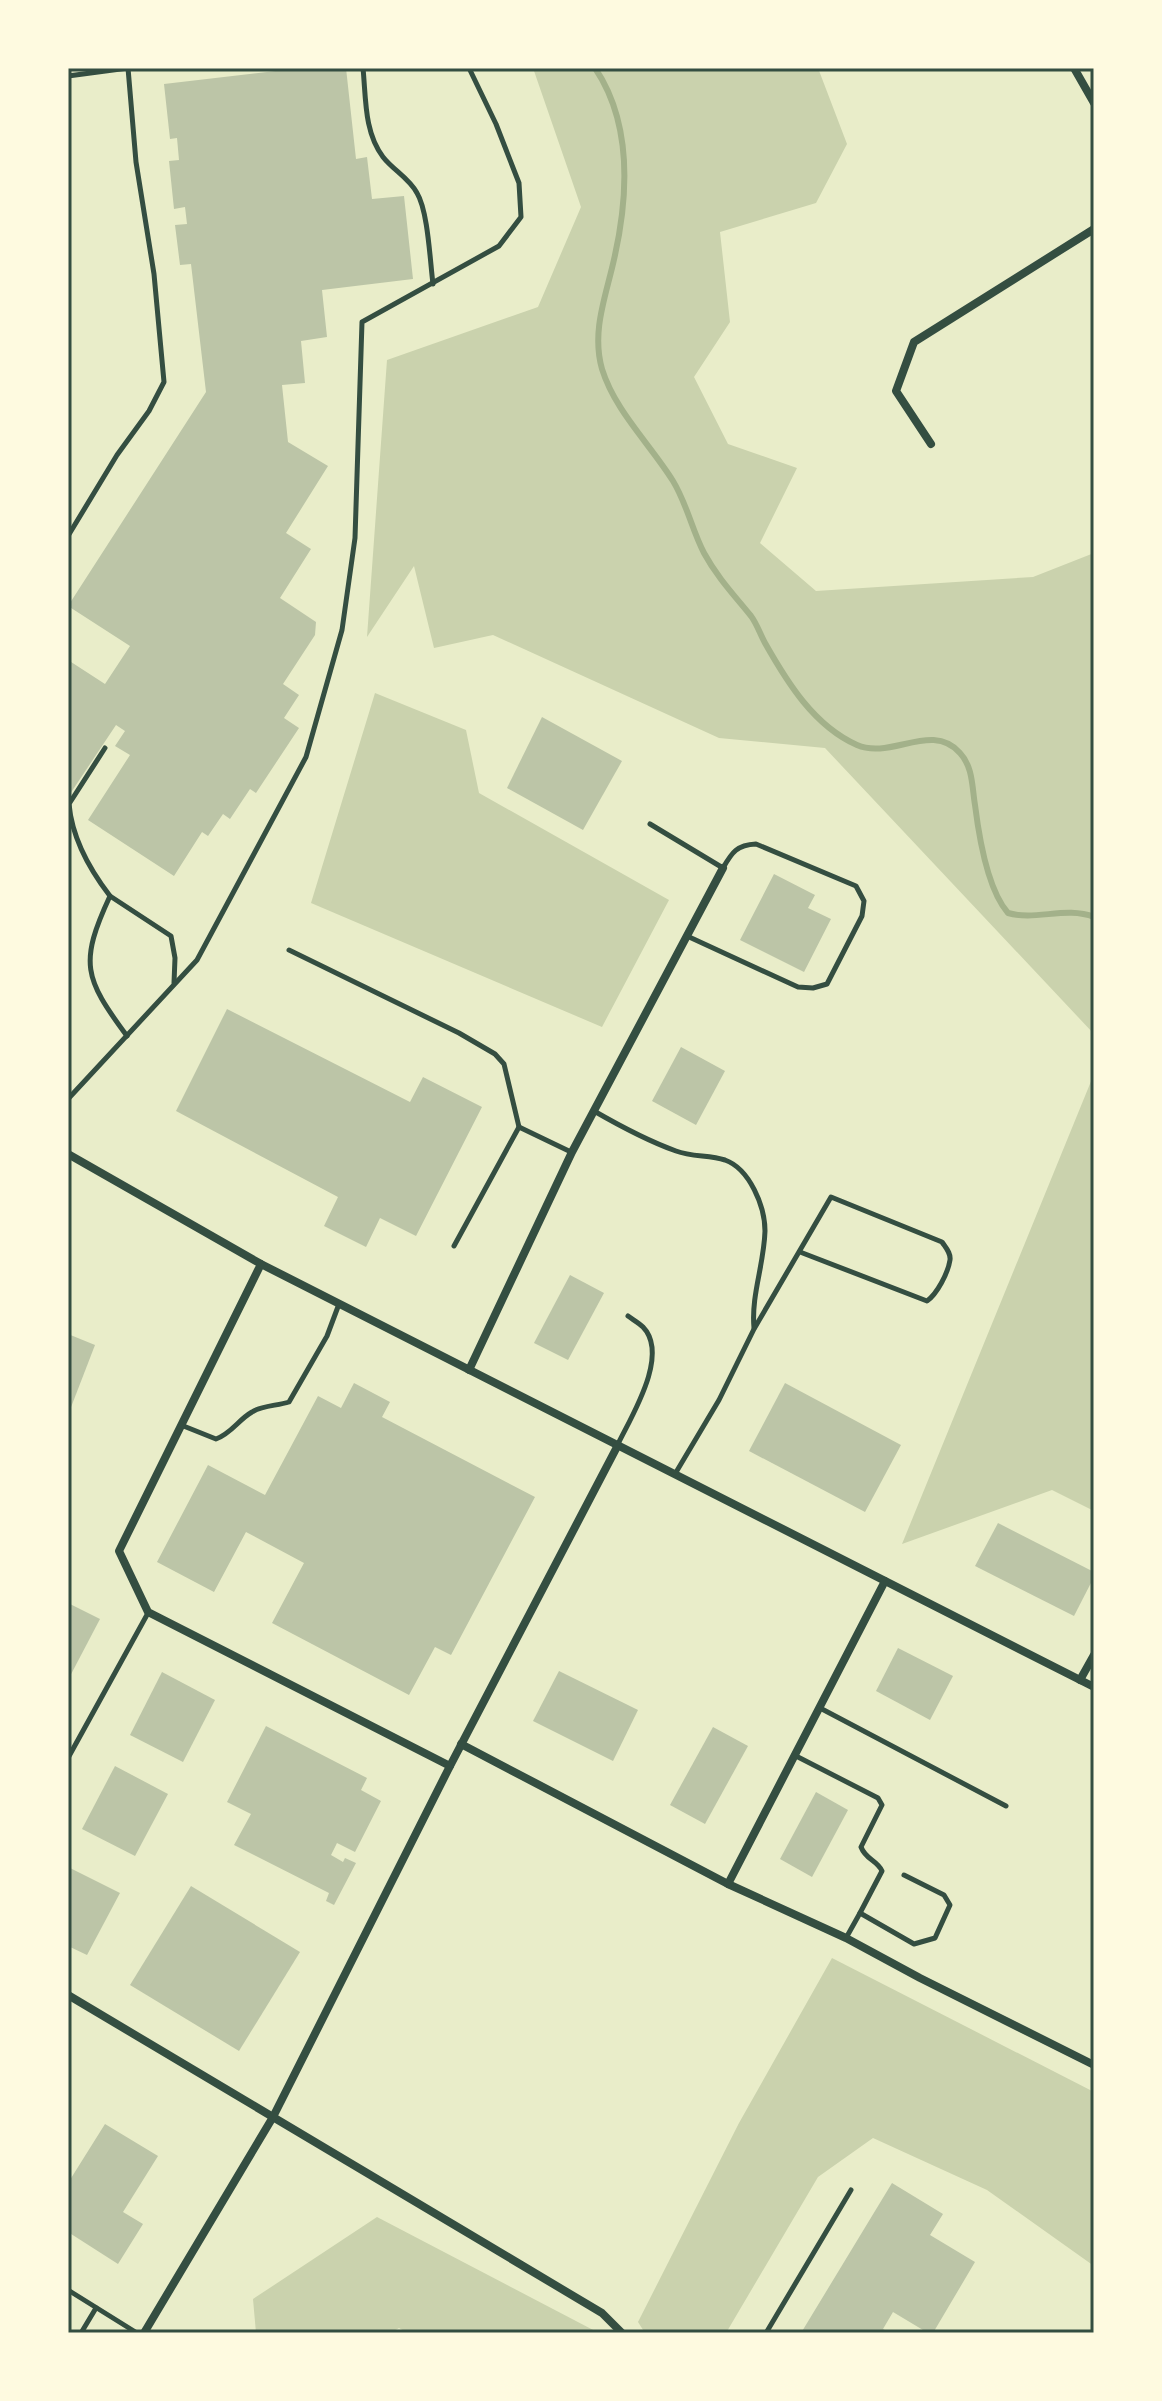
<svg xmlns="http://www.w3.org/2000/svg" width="1162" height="2401" font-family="Figtree,sans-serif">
	<rect width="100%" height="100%" fill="#e9edc9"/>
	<g fill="#cad2ad">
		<polygon points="533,68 818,68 847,144 816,203 720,232 730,322 694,377 728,444 797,468 760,543 816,591 1033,577 1094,553 1094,1034 825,748 719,738 493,635 434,648 414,566 367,637 387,360 538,307 581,207"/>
		<polygon points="375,693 466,730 479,793 669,900 602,1027 311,903"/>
		<polygon points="1094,1074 1094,1511 1052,1490 902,1544"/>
		<polygon points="832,1958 1094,2092 1094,2266 987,2190 873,2138 818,2177 726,2333 645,2333 638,2322 739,2123"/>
		<polygon points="377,2217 597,2332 598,2333 408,2333 399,2328 390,2333 256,2333 253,2299"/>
	</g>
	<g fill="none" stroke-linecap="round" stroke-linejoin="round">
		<path stroke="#a3b18a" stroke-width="6" d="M 595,68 C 634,126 628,203 612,268 C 604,301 592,334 602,369 C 615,411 650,444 673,481 C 687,504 692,530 704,553 C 717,577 734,595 751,616 C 757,624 760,634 765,643 C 787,682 814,726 857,745 C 891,760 932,721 960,753 C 973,767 972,787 975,805 C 979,837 987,889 1008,913 C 1036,921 1066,906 1094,917"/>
	</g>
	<g fill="#bcc5a7">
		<polygon points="301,68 346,68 356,159 367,157 372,199 404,196 413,279 322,290 327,337 301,341 305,383 282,385 288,442 328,466 286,533 311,549 280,598 316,622 315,635 283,684 299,695 284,718 299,728 256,793 250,789 230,819 223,814 208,836 202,832 174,876 88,820 130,755 115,746 125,731 116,725 68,797 68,660 105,684 130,646 68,606 206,392 191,264 180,265 175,225 187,224 185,207 174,209 169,161 179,160 177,138 170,139 164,84"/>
		<polygon points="542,717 622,761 583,830 507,788"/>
		<polygon points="774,874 815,895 808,908 831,919 804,972 740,940"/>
		<polygon points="227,1009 410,1102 423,1077 482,1107 416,1236 380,1218 366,1247 324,1226 338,1197 176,1111"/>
		<polygon points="681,1047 725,1071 696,1125 652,1101"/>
		<polygon points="570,1275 604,1293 568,1360 534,1343"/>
		<polygon points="68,1334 95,1345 68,1415"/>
		<polygon points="354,1383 390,1402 382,1417 535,1497 451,1655 435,1647 409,1695 272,1623 304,1563 246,1532 214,1592 157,1562 208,1465 265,1495 318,1396 341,1408"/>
		<polygon points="785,1383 901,1445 865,1512 749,1451"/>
		<polygon points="998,1523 1094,1572 1094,1577 1074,1616 975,1566"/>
		<polygon points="68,1603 100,1619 68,1680"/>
		<polygon points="898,1648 953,1676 930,1720 876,1691"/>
		<polygon points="559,1671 638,1710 613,1761 533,1721"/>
		<polygon points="162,1672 215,1700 183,1762 130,1735"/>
		<polygon points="266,1726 367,1778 361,1790 381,1801 355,1852 337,1843 331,1855 343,1862 345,1858 356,1863 334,1905 326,1901 329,1893 234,1845 251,1814 227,1802"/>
		<polygon points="713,1727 748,1746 705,1824 670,1805"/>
		<polygon points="115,1766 168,1794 135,1856 82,1829"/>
		<polygon points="816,1792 848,1810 812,1877 780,1859"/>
		<polygon points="68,1867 120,1893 87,1955 68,1946"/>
		<polygon points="191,1886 300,1952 239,2051 130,1985"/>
		<polygon points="105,2124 158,2156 123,2212 143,2224 118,2264 68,2232 68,2183"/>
		<polygon points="892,2183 943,2214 930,2235 975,2262 933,2333 928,2333 893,2312 883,2329 890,2333 801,2333"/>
	</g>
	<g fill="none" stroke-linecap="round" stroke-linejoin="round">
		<g stroke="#344e41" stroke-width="5">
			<path d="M 363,68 C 366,98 364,132 383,157 C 393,170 409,178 417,193 C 428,211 430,261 433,284"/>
			<polyline points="68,76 128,68"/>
			<polyline points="68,536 117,455 149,411 164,382 154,274 136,162 128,68"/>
			<path d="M 105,748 L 69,804 C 72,838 90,870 110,896"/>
			<path d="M 650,824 L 723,868 C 732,852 737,845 756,844 L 856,886 L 864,901 L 862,916 L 827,984 L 813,988 L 798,987 L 687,936"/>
			<polyline points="289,950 459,1033 495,1054 504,1064 519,1127"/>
			<path d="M 127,1036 C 84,978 79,963 110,896 L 171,936 L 175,958 L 174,983"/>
			<polyline points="68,1099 197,960 306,757 342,630 355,538 362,322 499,246 521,217 519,183 496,124 469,68"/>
			<path d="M 594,1111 C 620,1126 648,1141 676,1151 C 692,1157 709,1155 725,1160 C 750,1169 765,1207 765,1231 C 764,1265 751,1295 754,1328"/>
			<polyline points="454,1246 519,1127 571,1152"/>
			<path d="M 181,1425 L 216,1439 C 232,1433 238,1420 252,1412 C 263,1405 277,1406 289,1402 L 327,1336 L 339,1304"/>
			<path d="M 618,1444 C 631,1417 670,1355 643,1327 C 639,1323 632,1319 628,1316"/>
			<path d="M 675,1474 L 719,1400 L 754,1329 L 831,1197 L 942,1242 C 946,1248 951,1253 950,1260 C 948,1273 937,1294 927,1301 L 800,1252"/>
			<polyline points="820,1708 1006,1806"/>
			<path d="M 796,1756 L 878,1798 L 882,1805 L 861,1847 C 866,1860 877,1860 882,1871 L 860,1913"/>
			<polyline points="68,1758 148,1613"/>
			<polyline points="846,1938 860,1913 914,1944 935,1938 950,1905 944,1895 904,1875"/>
			<polyline points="68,2290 137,2333"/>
			<polyline points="81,2333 96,2308"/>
			<polyline points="766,2333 851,2190"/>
		</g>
		<g stroke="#344e41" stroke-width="8">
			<polyline points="1074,68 1094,103"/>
			<polyline points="931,444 896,391 914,342 1094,229"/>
			<polyline points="68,1154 261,1264 1094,1687"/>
			<polyline points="261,1264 119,1551 148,1612 450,1766"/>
			<polyline points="469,1370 572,1152 723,868"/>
			<polyline points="1080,1680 1094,1655"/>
			<polyline points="461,1744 728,1884 846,1938 920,1978 1094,2065"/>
			<polyline points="728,1884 885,1581"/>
			<polyline points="68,1995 602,2313 622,2333"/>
			<polyline points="144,2333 273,2117 450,1766 618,1445"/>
		</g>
	</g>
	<rect width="1162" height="2401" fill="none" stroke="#fefae0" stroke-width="140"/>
	<rect x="70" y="70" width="1022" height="2261" fill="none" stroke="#344e41" stroke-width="3"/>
</svg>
